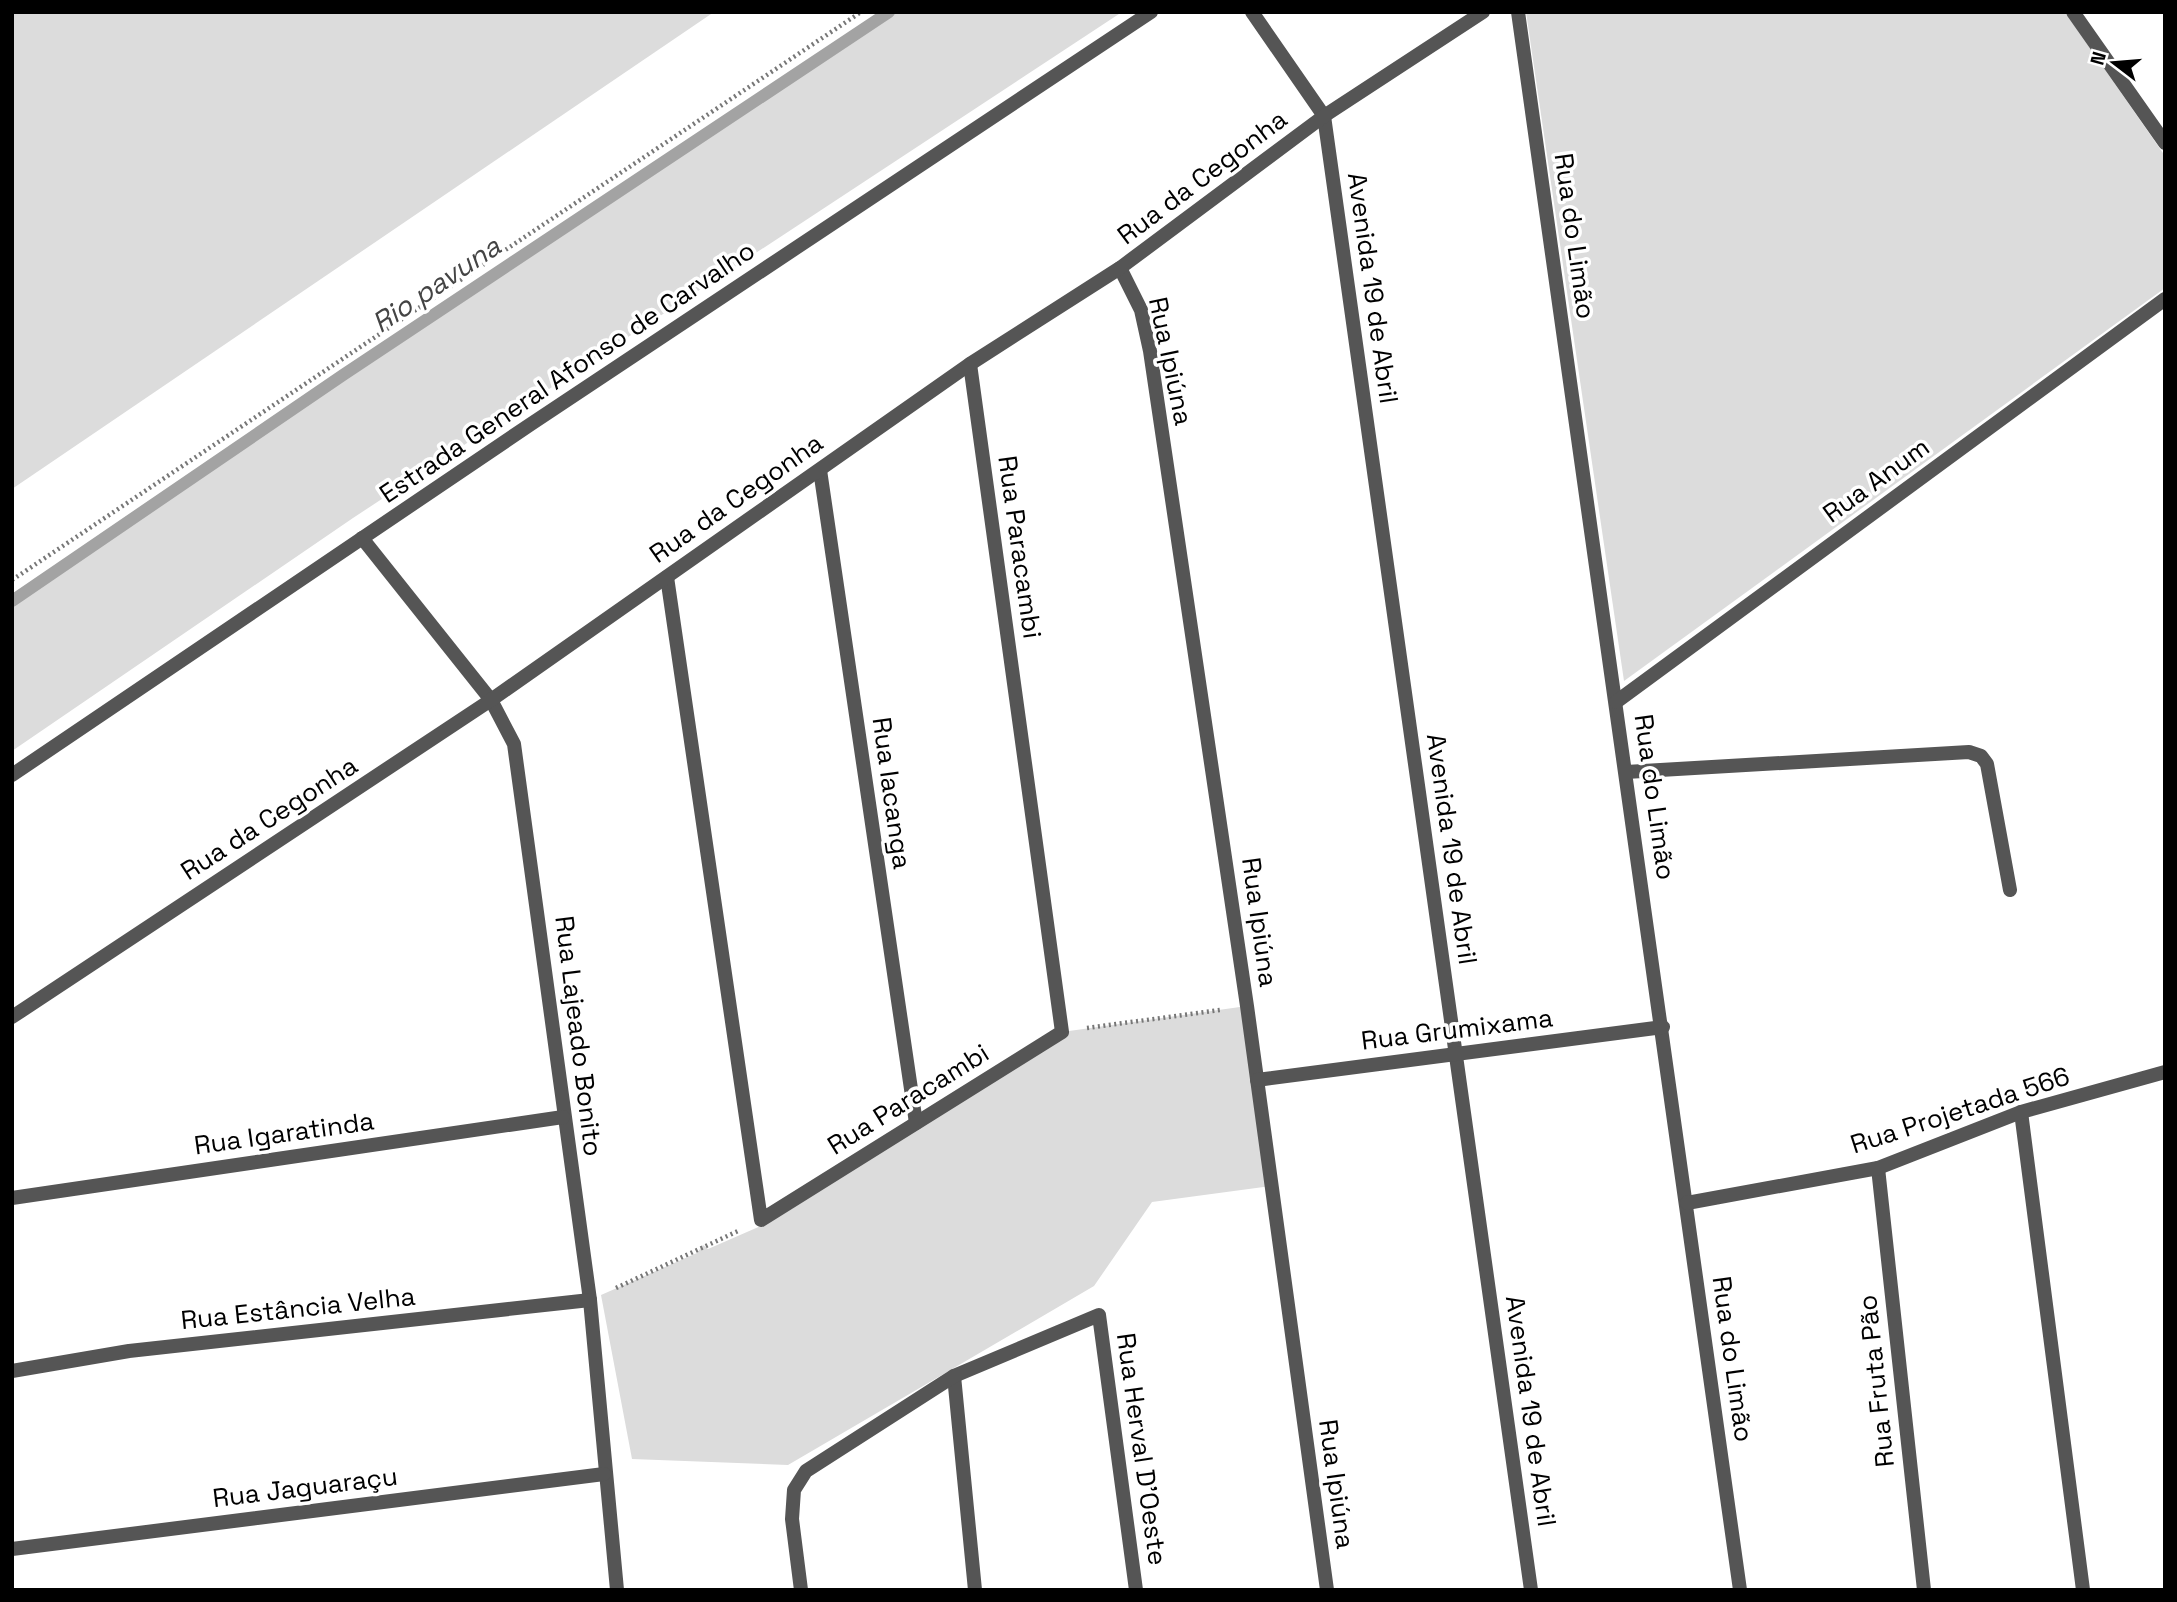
<svg xmlns="http://www.w3.org/2000/svg" width="2177" height="1602" font-family="'Space Grotesk',sans-serif">
	<rect width="100%" height="100%" fill="#fff"/>
	<g fill="#dcdcdc">
		<polygon points="12,12 714,12 12,489"/>
		<polygon points="888,12 1122,12 353,518 12,751 12,600"/>
		<polygon points="1526,12 2065,12 2165,156 2165,288 1624,681"/>
		<polygon points="1247,1006 1271,1186 1152,1202 1094,1286 788,1465 632,1459 601,1295 697,1253 703,1245 708,1249 763,1225 1062,1032"/>
	</g>
	<g fill="none" stroke-linecap="round" stroke-linejoin="round">
		<polyline stroke="#a3a3a3" stroke-width="12" points="12,601 343,375 889,12"/>
		<g stroke="#777" stroke-width="4.5" stroke-dasharray="2 3.5" stroke-linecap="butt">
			<polyline points="12,580 861,12"/>
			<polyline points="1087,1028 1220,1010"/>
			<polyline points="616,1288 738,1231"/>
		</g>
		<polyline stroke="#555" stroke-width="14" points="1626,772 1969,752 1981,756 1987,764 2010,890"/>
		<g stroke="#555" stroke-width="14">
			<polyline points="1252,12 1324,116 1531,1590"/>
			<polyline points="1518,12 1740,1590"/>
			<polyline points="2073,12 2165,143"/>
			<polyline points="1120,268 1141,310 1150,351 1247,1006 1327,1590"/>
			<polyline points="820,470 916,1123"/>
			<polyline points="362,538 491,700 514,744 590,1300 617,1590"/>
			<polyline points="667,577 761,1220 1062,1032 970,364"/>
			<polyline points="1616,702 2165,299"/>
			<polyline points="12,775 531,424 1151,12"/>
			<polyline points="12,1017 491,700 970,364 1120,268 1324,116 1483,12"/>
			<polyline points="1257,1080 1663,1027"/>
			<polyline points="2021,1112 2083,1590"/>
			<polyline points="1878,1168 1924,1590"/>
			<polyline points="12,1198 563,1117"/>
			<polyline points="1687,1203 1878,1168 2021,1112 2165,1072"/>
			<polyline points="12,1371 129,1351 590,1300"/>
			<polyline points="954,1376 975,1590"/>
			<polyline points="12,1549 604,1474"/>
			<polyline points="801,1590 792,1519 794,1490 806,1471 954,1376 1099,1315 1136,1590"/>
		</g>
	</g>
	<g text-anchor="middle" dominant-baseline="central" stroke-width="7" stroke-linejoin="round" paint-order="stroke">
		<g font-size="26" fill="#000" stroke="#fff">
			<text transform="translate(1202 177) rotate(-37)">Rua da Cegonha</text>
			<text transform="translate(1575 236) rotate(82)">Rua do Limão</text>
			<text transform="translate(1373 288) rotate(82)">Avenida 19 de Abril</text>
			<text transform="translate(1171 361) rotate(78)">Rua Ipiúna</text>
			<text transform="translate(567 372) rotate(-34)">Estrada General Afonso de Carvalho</text>
			<text transform="translate(1876 480) rotate(-36)">Rua Anum</text>
			<text transform="translate(736 498) rotate(-35)">Rua da Cegonha</text>
			<text transform="translate(1020 547) rotate(82)">Rua Paracambi</text>
			<text transform="translate(892 793) rotate(82)">Rua Iacanga</text>
			<text transform="translate(1655 797) rotate(82)">Rua do Limão</text>
			<text transform="translate(269 818) rotate(-33)">Rua da Cegonha</text>
			<text transform="translate(1452 849) rotate(82)">Avenida 19 de Abril</text>
			<text transform="translate(1260 922) rotate(82)">Rua Ipiúna</text>
			<text transform="translate(1457 1029) rotate(-7)">Rua Grumixama</text>
			<text transform="translate(579 1036) rotate(83)">Rua Lajeado Bonito</text>
			<text transform="translate(908 1099) rotate(-32)">Rua Paracambi</text>
			<text transform="translate(1960 1110) rotate(-18)">Rua Projetada 566</text>
			<text transform="translate(284 1133) rotate(-8)">Rua Igaratinda</text>
			<text transform="translate(298 1308) rotate(-6)">Rua Estância Velha</text>
			<text transform="translate(1733 1359) rotate(82)">Rua do Limão</text>
			<text transform="translate(1876 1381) rotate(-96)">Rua Fruta Pão</text>
			<text transform="translate(1531 1411) rotate(82)">Avenida 19 de Abril</text>
			<text transform="translate(1142 1449) rotate(82)">Rua Herval D'Oeste</text>
			<text transform="translate(1337 1484) rotate(82)">Rua Ipiúna</text>
			<text transform="translate(305 1487) rotate(-7)">Rua Jaguaraçu</text>
		</g>
		<g font-size="28" font-style="italic" fill="#444" stroke="#fff">
			<text transform="translate(436 284) rotate(-34)">Rio pavuna</text>
		</g>
	</g>
	<rect width="2177" height="1602" fill="none" stroke="#000000" stroke-width="28"/>
	<g transform="translate(2114 63) rotate(286)" stroke="#ffffff" stroke-width="5" paint-order="stroke">
	<path d="M0-5L12 26L0 18L-12 26Z" fill="#000000"/>
	<text y="-10" font-size="19" font-weight="bold" text-anchor="middle" fill="#000000">N</text>
	</g>
</svg>
